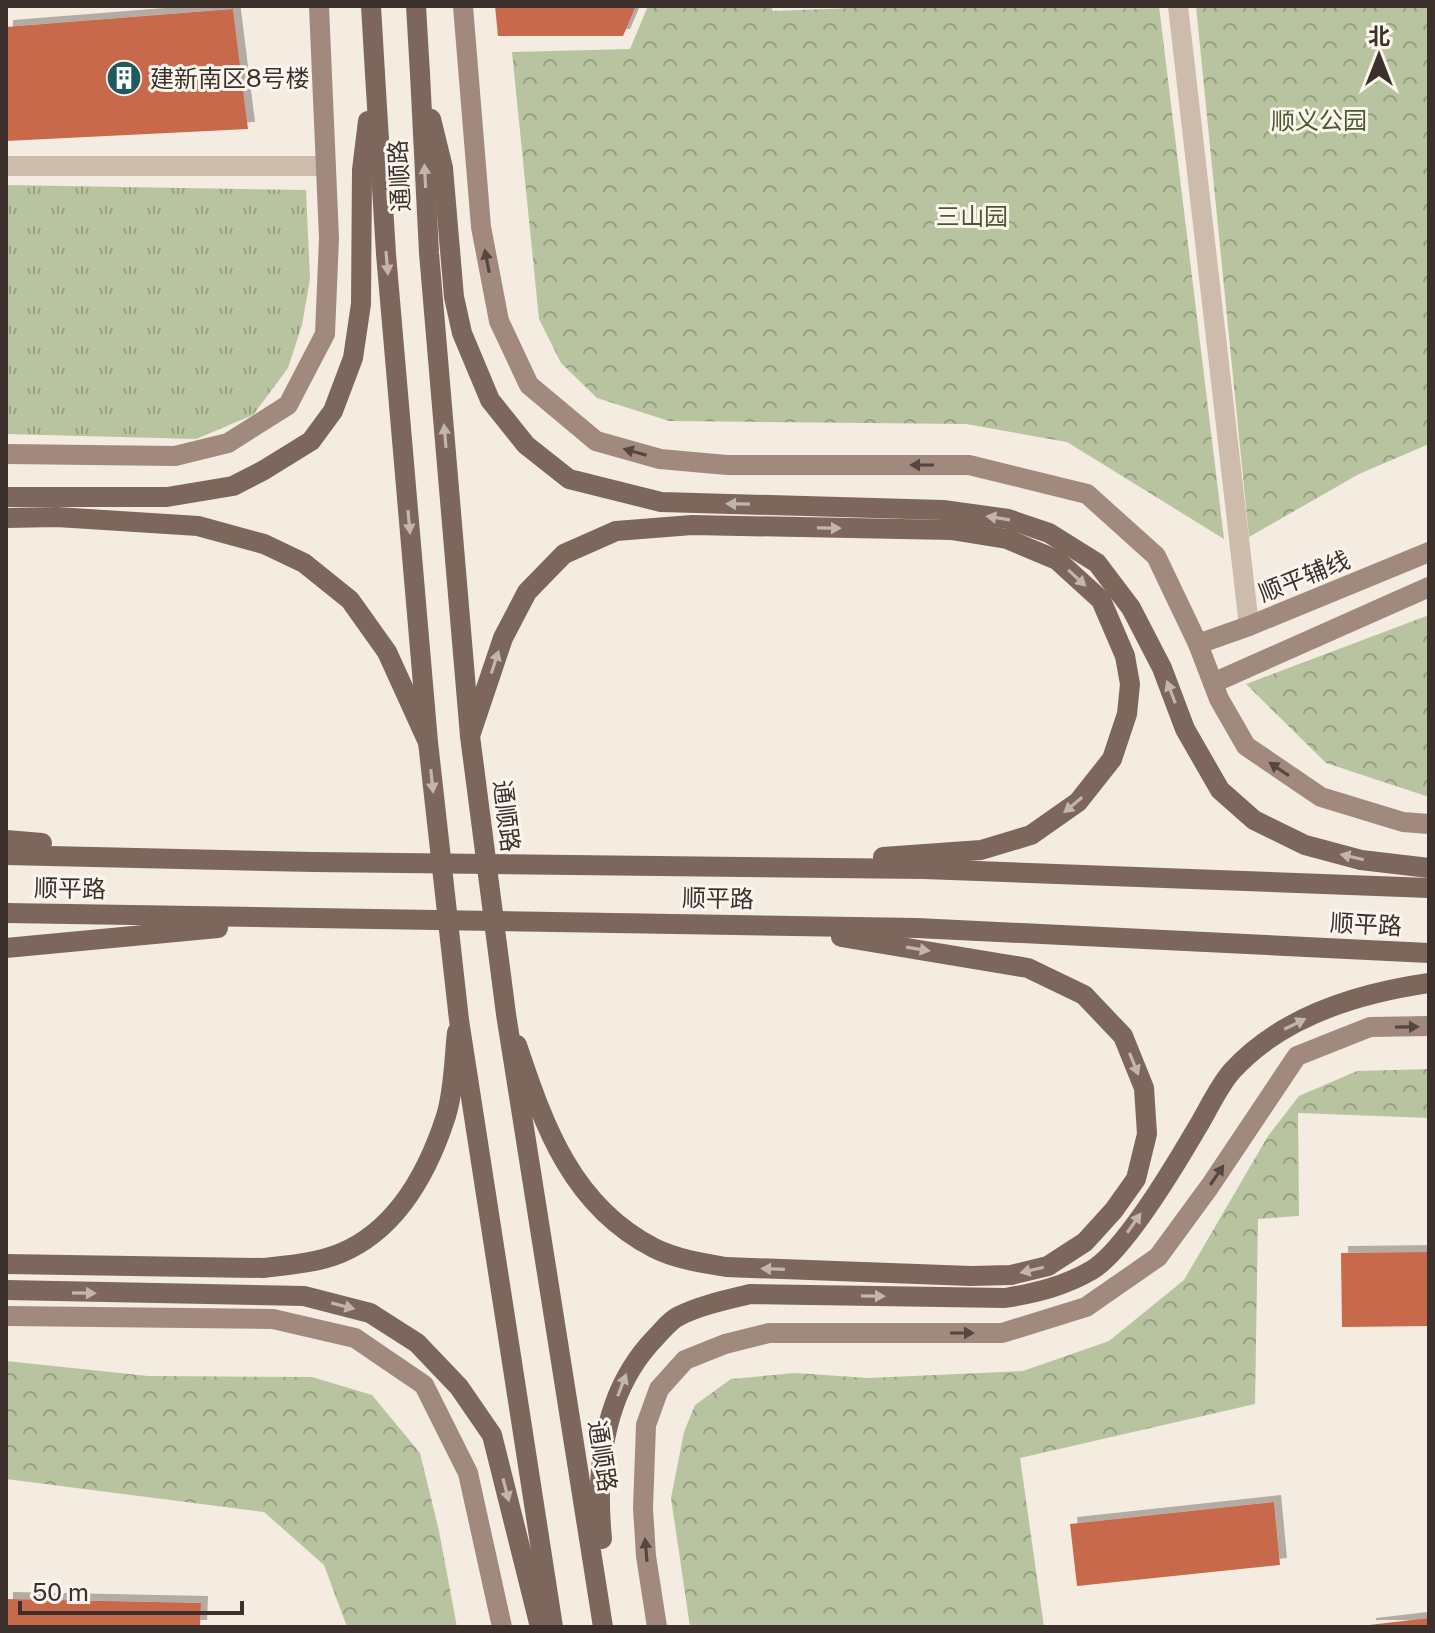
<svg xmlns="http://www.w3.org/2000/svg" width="1435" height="1633" font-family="'Public Sans','Noto Sans SC',sans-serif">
	<defs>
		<pattern id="grass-tufts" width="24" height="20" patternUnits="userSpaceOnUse" patternTransform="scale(2)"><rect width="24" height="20" fill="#b8c4a0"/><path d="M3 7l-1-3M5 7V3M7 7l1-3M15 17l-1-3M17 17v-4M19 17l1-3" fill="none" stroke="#97a083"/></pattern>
		<pattern id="forest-crowns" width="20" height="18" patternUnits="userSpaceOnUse" patternTransform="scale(2)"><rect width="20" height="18" fill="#b8c4a0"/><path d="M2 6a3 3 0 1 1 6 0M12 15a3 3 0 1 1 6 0" fill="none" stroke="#97a083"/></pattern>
		<filter id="shadow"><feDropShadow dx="7" dy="-7" stdDeviation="0" flood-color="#0004"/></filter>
	</defs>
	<rect width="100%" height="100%" fill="#f4ebe1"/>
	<polygon fill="url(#grass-tufts)" points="6,185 306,190 310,279 302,325 288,368 253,415 196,439 6,434"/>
	<g fill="url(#forest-crowns)">
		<polygon points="648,6 771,6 773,11 904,6 1159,6 1224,539 1067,442 966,424 669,421 597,398 561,363 539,319 512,52 630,49"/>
		<polygon points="1196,6 1429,6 1429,444 1359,474 1249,537"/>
		<polygon points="1429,615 1429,797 1326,763 1246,684"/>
		<polygon points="1429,1069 1429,1118 1298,1113 1299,1216 1258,1219 1255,1404 1020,1458 1044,1627 690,1627 671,1498 684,1432 695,1405 731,1379 795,1373 868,1378 1023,1371 1109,1341 1184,1280 1268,1136 1299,1096 1357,1071"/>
		<polygon points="6,1361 148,1376 312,1377 372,1395 420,1453 439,1531 457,1627 347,1627 324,1565 264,1512 6,1479"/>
	</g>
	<g fill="#c8694b" filter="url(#shadow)">
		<polygon points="495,6 636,6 623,36 498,36"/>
		<polygon points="233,9 248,129 6,141 6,27"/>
		<polygon points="1429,1252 1429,1326 1342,1327 1341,1253"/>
		<polygon points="1274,1502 1280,1565 1077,1586 1070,1524"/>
		<polygon points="6,1599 201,1603 200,1627 6,1627"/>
		<polygon points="1429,1618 1429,1627 1369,1627 1369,1625"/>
	</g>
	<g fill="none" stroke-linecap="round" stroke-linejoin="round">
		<g stroke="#cdbbac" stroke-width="20">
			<polyline points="1178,6 1249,626"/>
			<polyline points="6,166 326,166"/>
		</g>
		<g stroke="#a18a7d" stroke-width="20">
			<polyline points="463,6 481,227 499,321 529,385 596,441 660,459 727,465 969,465 1087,494 1156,556 1198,644 1219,699 1246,746 1321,797 1403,822 1429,824"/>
			<polyline points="6,454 175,456 228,443 288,405 325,334 329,238 319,6"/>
			<polyline points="1198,644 1249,626 1429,552"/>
			<polyline points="1213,683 1429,587"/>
			<polyline points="6,1316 273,1319 355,1338 424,1385 468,1473 502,1627"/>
			<polyline points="657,1627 646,1556 643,1508 646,1425 659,1389 685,1360 725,1344 769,1333 1002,1333 1086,1307 1158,1257 1210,1186 1297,1056 1370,1027 1429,1026"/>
		</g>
		<g stroke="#7d675c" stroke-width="20">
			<polyline points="371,6 375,74"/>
			<polyline points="416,6 420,74"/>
			<polyline points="6,518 57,517 198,526 264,544 304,563 350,600 387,652 427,740"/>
			<polyline points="470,736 503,638 527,592 564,554 616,531 692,525 951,530 1007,539 1057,560 1101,600 1125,656 1130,684 1127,714 1112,759 1078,802 1031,835 981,850 883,857"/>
			<polyline points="6,840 42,843"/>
			<polyline points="6,855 314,862 924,869 1429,888"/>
			<polyline points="6,913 917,928 1429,953"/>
			<polyline points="6,948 218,928"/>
			<path d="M 517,1045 C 544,1126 572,1206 654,1248 C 676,1259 702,1263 726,1267 L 971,1276 L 1011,1275 L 1048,1266 L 1085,1242 L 1114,1210 L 1136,1179 L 1147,1134 L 1144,1088 L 1123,1036 L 1084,995 L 1028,968 L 841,937"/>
			<path d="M 6,1264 L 263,1268 C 289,1265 317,1263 341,1253 C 398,1229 428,1172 446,1116 C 454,1090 454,1059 457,1032"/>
		</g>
		<g stroke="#7d675c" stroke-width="20">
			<polyline points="375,74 386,254 428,742 459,1020 553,1627"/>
			<polyline points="420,74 429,253 470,736 506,1014 603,1627"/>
			<polyline points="431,119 443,168 454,297 462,333 490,400 526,445 569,479 661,502 943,510 1008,519 1049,533 1097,563 1131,608 1162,668 1185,729 1220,790 1254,820 1305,845 1361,860 1429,868"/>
			<polyline points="6,497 167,497 233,486 264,470 311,441 333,411 353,358 361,304 362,170 368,121"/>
			<polyline points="6,1290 304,1296 370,1313 417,1343 459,1387 492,1435 540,1627"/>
			<path d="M 602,1539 C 595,1467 603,1391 656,1337 C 663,1330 670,1320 679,1316 C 701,1305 726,1300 750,1294 L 1005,1298 C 1036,1293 1065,1286 1092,1270 C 1125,1250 1176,1164 1197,1128 C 1208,1110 1218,1087 1232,1071 C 1281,1017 1359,993 1429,983"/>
		</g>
	</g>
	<defs><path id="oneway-solid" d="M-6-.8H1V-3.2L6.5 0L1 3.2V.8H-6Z" transform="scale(2)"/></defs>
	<g fill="#c2b5ac">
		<use href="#oneway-solid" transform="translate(425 176) rotate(-93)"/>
		<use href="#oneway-solid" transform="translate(387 263) rotate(85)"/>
		<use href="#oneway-solid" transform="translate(445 436) rotate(-95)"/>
		<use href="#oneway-solid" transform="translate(738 504) rotate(-179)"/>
		<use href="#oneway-solid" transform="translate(998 518) rotate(-171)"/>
		<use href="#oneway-solid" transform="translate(409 522) rotate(85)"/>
		<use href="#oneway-solid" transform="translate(829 528) rotate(1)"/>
		<use href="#oneway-solid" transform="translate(1077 578) rotate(43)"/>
		<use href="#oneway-solid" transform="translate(495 662) rotate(-72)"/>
		<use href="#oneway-solid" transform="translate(1171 692) rotate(-111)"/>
		<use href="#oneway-solid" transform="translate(432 781) rotate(84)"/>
		<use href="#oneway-solid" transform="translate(1073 805) rotate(140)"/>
		<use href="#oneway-solid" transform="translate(1352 857) rotate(-167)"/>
		<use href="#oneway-solid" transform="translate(918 949) rotate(9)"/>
		<use href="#oneway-solid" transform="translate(1295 1024) rotate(-26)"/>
		<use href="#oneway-solid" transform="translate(1134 1064) rotate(68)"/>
		<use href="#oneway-solid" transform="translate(1134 1223) rotate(-55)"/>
		<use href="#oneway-solid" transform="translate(773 1269) rotate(-178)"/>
		<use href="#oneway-solid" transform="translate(1032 1270) rotate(167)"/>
		<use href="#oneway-solid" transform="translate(84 1293) rotate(1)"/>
		<use href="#oneway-solid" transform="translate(873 1296) rotate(1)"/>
		<use href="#oneway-solid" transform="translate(343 1306) rotate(15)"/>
		<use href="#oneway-solid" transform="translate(622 1385) rotate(-69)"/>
		<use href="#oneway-solid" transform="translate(506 1490) rotate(75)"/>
	</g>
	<g fill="#544640">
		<use href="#oneway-solid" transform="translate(487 261) rotate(-101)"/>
		<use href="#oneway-solid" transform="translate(635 452) rotate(-164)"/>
		<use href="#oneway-solid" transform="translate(922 465) rotate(180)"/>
		<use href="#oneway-solid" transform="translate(1279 769) rotate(-146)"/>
		<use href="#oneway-solid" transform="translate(1407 1027) rotate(-1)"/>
		<use href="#oneway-solid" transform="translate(1217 1175) rotate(-56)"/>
		<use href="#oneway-solid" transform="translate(962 1333)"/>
		<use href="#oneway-solid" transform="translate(646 1550) rotate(-95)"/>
	</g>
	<defs>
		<symbol id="building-disc" viewBox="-11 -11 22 22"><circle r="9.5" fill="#1f5a5e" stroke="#fbf5ee"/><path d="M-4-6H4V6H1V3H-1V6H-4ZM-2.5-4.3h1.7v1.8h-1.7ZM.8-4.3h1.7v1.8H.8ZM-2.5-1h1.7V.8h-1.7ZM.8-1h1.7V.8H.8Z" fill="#fff"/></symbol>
	</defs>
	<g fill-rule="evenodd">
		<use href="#building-disc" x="104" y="58" width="40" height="40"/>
	</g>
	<g text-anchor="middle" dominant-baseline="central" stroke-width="6" stroke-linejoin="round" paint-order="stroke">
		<g font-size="24" fill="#3b302b" stroke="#fbf5ee" text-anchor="start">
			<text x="150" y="78">建新南区8号楼</text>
		</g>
		<g font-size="24" fill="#4a5a2e" stroke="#fbf5ee">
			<text x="1319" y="120">顺义公园</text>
			<text x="972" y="216">三山园</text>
		</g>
		<g font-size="24" fill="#3b302b" stroke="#fbf5ee">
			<text transform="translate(399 176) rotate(-93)">通顺路</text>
			<text transform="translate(1304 576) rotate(-22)">顺平辅线</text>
			<text transform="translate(507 816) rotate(83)">通顺路</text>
			<text transform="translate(70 888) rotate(1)">顺平路</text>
			<text transform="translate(718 898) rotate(1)">顺平路</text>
			<text transform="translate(1366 924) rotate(3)">顺平路</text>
			<text transform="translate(603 1456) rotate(81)">通顺路</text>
		</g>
	</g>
	<rect width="1435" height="1633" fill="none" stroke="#3b302b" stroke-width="16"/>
	<g transform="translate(1379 56)" stroke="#fbf5ee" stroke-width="6" paint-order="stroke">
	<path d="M0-6L14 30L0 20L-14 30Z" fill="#3b302b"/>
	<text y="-12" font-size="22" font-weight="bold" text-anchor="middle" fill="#3b302b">北</text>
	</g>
	<path d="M20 1601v12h222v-12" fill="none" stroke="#3b302b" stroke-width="4"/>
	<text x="32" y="1601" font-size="24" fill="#3b302b" stroke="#fbf5ee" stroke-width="6" paint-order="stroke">50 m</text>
</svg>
